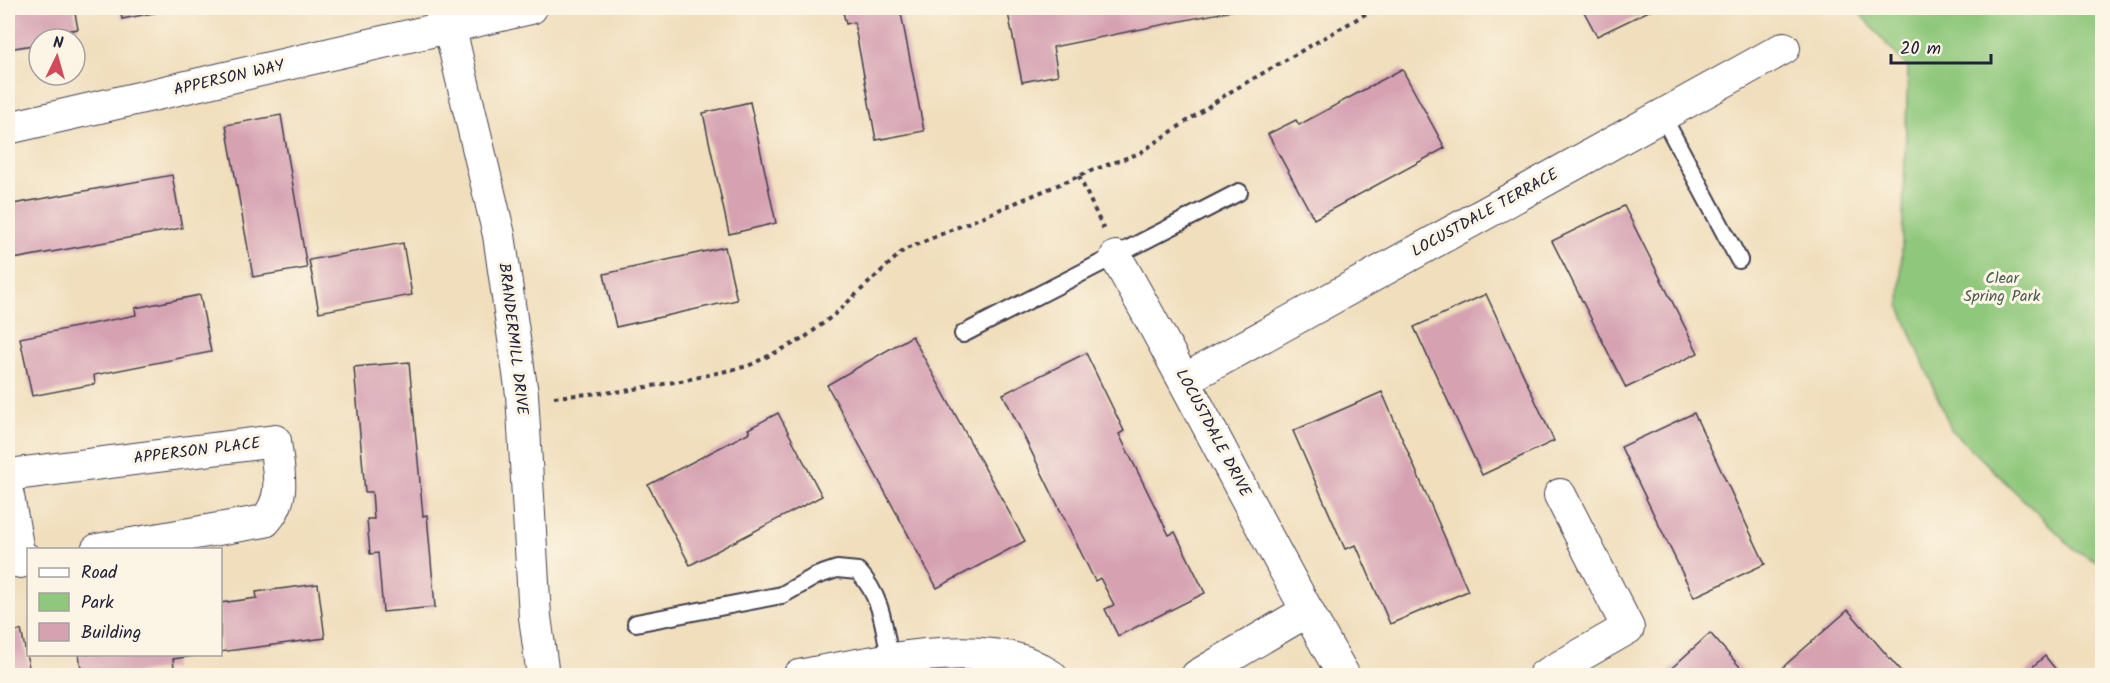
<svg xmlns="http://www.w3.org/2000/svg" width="2110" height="683" font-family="Kalam,sans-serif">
	<rect width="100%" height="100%" fill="#fcf5e5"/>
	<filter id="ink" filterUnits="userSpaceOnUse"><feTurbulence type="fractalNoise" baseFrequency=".0167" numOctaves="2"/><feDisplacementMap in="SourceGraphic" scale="12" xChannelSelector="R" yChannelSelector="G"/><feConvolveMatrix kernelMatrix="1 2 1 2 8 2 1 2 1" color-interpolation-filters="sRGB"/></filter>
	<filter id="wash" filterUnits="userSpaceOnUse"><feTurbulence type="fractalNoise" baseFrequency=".008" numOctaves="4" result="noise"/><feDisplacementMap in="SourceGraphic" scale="24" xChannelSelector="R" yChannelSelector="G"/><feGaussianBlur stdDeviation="1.35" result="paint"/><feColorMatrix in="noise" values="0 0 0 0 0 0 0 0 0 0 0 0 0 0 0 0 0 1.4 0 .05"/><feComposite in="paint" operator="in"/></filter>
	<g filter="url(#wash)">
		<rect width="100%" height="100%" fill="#f0debc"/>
		<polygon fill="#8fc87c" stroke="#58755c" stroke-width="1.5" points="1855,8 2102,8 2102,565 2075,550 1951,429 1900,307 1908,68"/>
		<g id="blocks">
			<g fill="#d6a2b2">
				<polygon points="8,8 74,8 78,29 51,33 52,39 39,39 39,44 8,49"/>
				<polygon points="120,8 174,8 174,9 122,19"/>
				<polygon points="842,8 900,8 924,131 876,140 854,22 846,24"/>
				<polygon points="1007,8 1240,8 1240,9 1053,47 1058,75 1022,82"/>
				<polygon points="1582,8 1655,8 1597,36"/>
				<polygon points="1402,69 1445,148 1314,219 1268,134 1296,120 1299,125"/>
				<polygon points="750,102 776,223 729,234 703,113"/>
				<polygon points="281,115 307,268 253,277 226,125"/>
				<polygon points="172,175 182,228 8,260 8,205"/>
				<polygon points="1624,206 1698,353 1626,388 1552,241"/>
				<polygon points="403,243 412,295 319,312 309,260"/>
				<polygon points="725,247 737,300 616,327 604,274"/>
				<polygon points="1486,294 1554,441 1482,475 1414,327"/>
				<polygon points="200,295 211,352 94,375 95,384 32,396 20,338 136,315 135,308"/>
				<polygon points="912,336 1025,541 937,588 827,385"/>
				<polygon points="1086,353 1124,431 1119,434 1169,535 1175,532 1205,593 1118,636 1105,609 1114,605 1100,578 1095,581 1003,394"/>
				<polygon points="409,362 423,516 427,515 435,607 383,612 378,553 370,554 367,519 374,519 372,492 365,492 354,367"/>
				<polygon points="1382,392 1468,591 1390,624 1356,545 1345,549 1293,431"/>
				<polygon points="778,413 822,496 690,565 648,485 750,432 748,429"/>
				<polygon points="1694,413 1765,564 1694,597 1621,447"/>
				<polygon points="318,584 325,638 220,652 220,603 257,598 256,592"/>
				<polygon points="1848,610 1905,676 1791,676 1783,667"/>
				<polygon points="21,630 31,676 8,676 8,633"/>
				<polygon points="1710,633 1748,676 1663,676"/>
				<polygon points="79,654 193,654 193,656 173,659 174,668 113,676 82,676"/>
				<polygon points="2045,656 2061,676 2022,676"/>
			</g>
		</g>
	</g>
	<g filter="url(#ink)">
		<use href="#blocks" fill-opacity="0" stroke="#413e4e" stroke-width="1.5"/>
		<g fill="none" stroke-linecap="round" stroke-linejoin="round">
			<defs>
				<g id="lane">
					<polyline points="1662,115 1739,260"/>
					<polyline points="963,334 1239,192"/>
					<path d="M 636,623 L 782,595 L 816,576 L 837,569 L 858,571 C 882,597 884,626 890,659"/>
				</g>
				<g id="street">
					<polyline points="445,8 499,235 522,394 535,617 543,676"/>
					<polyline points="8,128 531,8"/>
					<path d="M 1116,257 C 1195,395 1264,538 1344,676"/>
					<polyline points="1186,379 1784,48"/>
					<path d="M 8,475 L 275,441 C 278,472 287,497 265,521 L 97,550"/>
					<polyline points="8,496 20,562 28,560"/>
					<path d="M 799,676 C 864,664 958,641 1022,661 C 1032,664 1042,671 1051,676"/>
					<polyline points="1197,676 1307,611"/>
					<polyline points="1544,676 1628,628 1560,495"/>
				</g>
			</defs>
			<use href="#lane" stroke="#413e4e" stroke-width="20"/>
			<use href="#street" stroke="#413e4e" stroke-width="34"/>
			<g stroke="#413e4e" stroke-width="4" stroke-dasharray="4.5 4.5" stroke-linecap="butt">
				<polyline points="1079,176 1104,230"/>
				<polyline points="554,397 624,391 686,380 748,366 803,339 835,314 904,250 1093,170 1140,153 1230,92 1376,8"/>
			</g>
			<use href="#lane" stroke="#fff" stroke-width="16"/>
			<use href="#street" stroke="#fff" stroke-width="32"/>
		</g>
	</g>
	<g text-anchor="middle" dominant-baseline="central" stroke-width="6" stroke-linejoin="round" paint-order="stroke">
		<g font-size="16" fill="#22223b" stroke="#fcf5e5">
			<text transform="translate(229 78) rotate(-13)">APPERSON WAY</text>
			<text transform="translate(1485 213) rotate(-29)">LOCUSTDALE TERRACE</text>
			<text transform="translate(513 339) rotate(83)">BRANDERMILL DRIVE</text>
			<text transform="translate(1213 433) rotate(62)">LOCUSTDALE DRIVE</text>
			<text transform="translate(197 451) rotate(-7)">APPERSON PLACE</text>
		</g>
		<g font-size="16" fill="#485c52" stroke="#fcf5e5">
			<text x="2002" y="278">Clear<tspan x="2002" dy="18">Spring Park</tspan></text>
		</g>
	</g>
	<rect width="2110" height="683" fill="none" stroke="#fcf5e5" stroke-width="30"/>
	<rect x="27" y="548" width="195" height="108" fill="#fcf5e5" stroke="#a5a1a1" stroke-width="1.5"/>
	<rect x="39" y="568" width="30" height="9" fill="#ffffff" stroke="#a5a1a1" stroke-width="1.5"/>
	<text x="81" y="578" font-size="18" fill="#22223b">Road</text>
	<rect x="39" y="593" width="30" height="18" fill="#8fc87c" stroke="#a5a1a1" stroke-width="1.5"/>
	<text x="81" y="608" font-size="18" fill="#22223b">Park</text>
	<rect x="39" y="623" width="30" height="18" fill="#d6a2b2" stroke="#a5a1a1" stroke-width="1.5"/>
	<text x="81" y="638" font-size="18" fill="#22223b">Building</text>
	<g transform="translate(57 57) rotate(5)"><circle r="28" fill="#fcf5e5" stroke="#a5a1a1" stroke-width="1.5"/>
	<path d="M0-4.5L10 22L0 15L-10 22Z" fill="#d1495b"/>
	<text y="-9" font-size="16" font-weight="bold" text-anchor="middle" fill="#22223b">N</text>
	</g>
	<path d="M1891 54v9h100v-9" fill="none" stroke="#22223b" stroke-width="3"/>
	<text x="1900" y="54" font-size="18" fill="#22223b" stroke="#fcf5e5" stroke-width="4.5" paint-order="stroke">20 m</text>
</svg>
